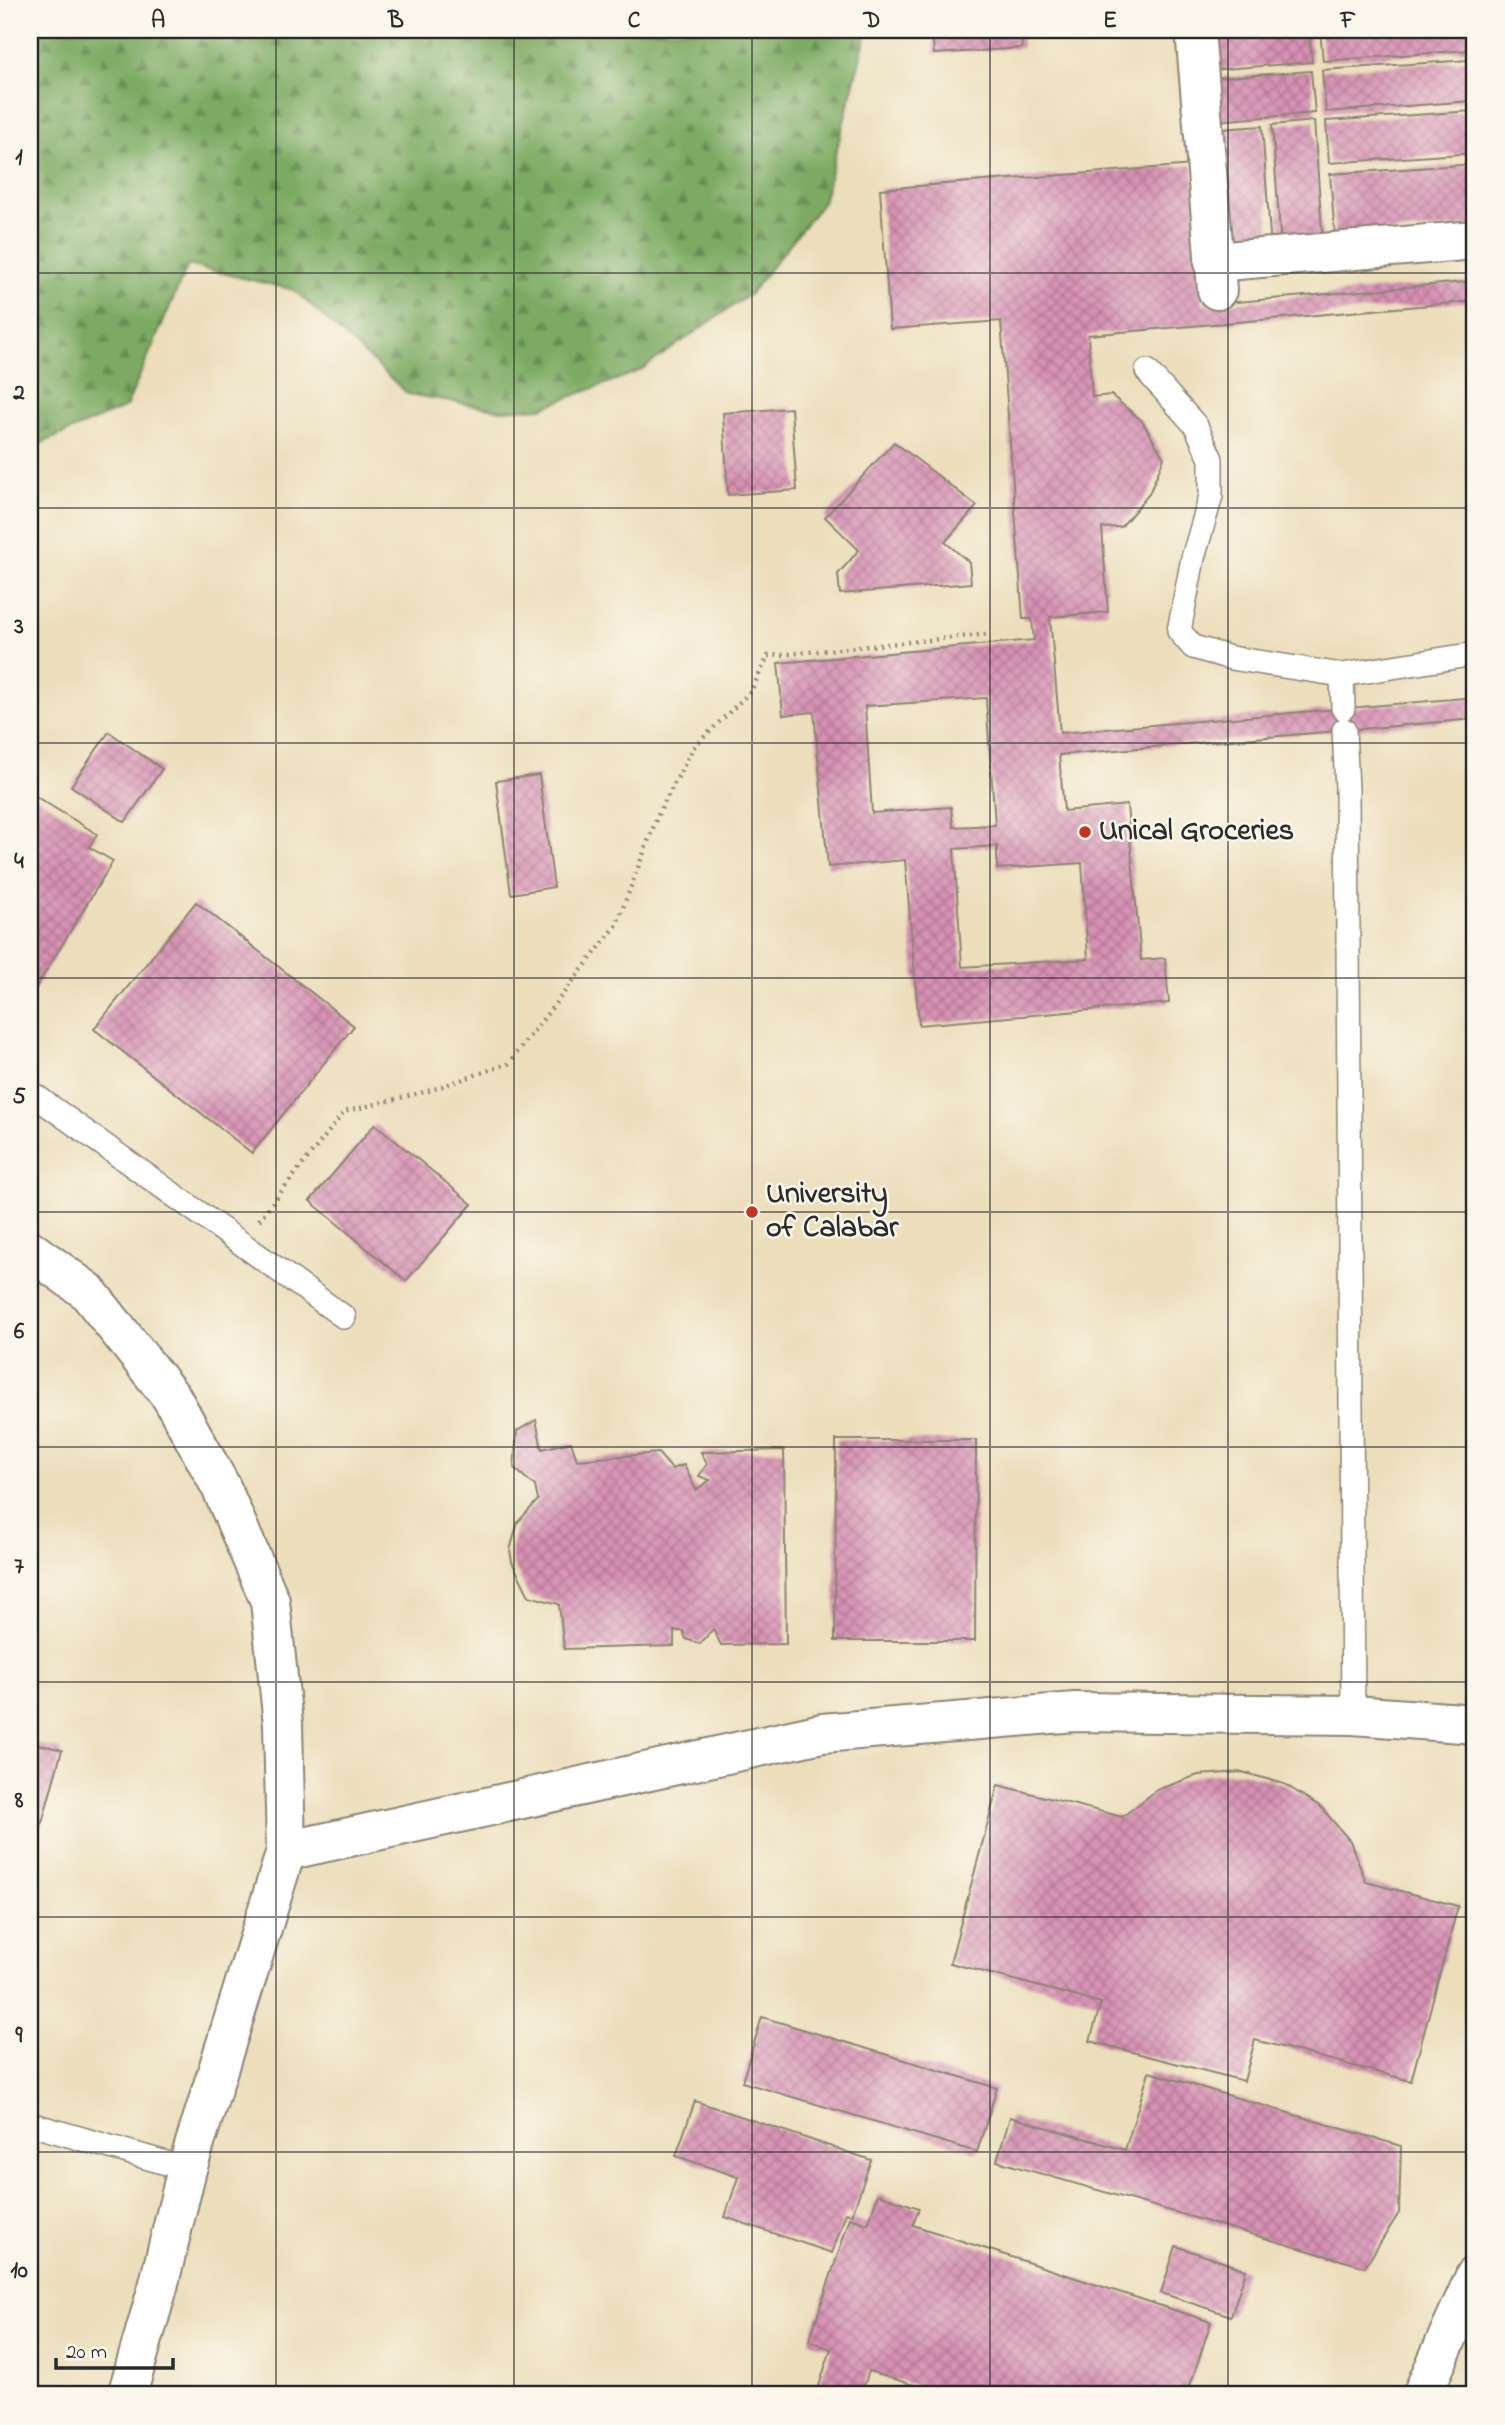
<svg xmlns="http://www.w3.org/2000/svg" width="1505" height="2425" font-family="'Indie Flower',sans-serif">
	<defs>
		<pattern id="forest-firs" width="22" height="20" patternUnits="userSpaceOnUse" patternTransform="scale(1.75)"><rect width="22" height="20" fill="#7caa62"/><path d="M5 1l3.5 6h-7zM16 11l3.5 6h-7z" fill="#668b51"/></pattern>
		<pattern id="building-cross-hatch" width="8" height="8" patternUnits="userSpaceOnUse" patternTransform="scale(1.75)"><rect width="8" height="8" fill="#d791b4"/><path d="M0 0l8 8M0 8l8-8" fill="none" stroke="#af7793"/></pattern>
	</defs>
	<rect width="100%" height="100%" fill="#fbf7ec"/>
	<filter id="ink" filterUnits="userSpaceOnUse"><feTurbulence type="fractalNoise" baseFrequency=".0143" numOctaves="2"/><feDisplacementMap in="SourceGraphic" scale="14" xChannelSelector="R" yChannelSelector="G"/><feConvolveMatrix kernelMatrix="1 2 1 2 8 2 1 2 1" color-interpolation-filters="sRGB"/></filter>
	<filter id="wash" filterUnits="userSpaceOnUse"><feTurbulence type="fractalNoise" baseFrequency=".00686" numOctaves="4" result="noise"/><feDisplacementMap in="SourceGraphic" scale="28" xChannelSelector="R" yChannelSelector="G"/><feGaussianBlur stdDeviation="1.57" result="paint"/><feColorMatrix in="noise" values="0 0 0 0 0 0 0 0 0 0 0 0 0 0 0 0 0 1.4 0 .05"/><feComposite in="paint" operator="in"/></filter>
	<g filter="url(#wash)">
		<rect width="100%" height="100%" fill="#ecdebb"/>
		<polygon fill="url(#forest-firs)" stroke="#546a46" stroke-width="2" points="30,30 865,30 867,32 823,202 750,294 639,371 541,408 502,410 408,394 294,290 188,265 126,407 30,448"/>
		<g id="blocks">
			<g fill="url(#building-cross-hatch)" fill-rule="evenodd">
				<polygon points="932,30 1021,30 1022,48 934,54"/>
				<polygon points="1210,30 1309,30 1312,62 1213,70"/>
				<polygon points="1320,30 1468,30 1470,50 1323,61"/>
				<polygon points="1469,60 1472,101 1326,112 1322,70"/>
				<polygon points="1311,71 1315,113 1216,121 1213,78"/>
				<polygon points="1473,111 1475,153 1329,163 1326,121"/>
				<polygon points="1314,121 1323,244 1281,247 1272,125"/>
				<polygon points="1262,126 1271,249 1229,252 1220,129"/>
				<polygon points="1475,164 1475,226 1335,236 1330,174"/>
				<path d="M 1193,165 L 1203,305 L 1475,281 L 1475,301 L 1088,335 L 1092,397 L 1111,395 L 1142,421 L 1164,458 L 1149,494 L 1121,527 L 1102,528 L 1108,612 L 1050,617 L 1060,733 L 1475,697 L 1475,719 L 1059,755 L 1064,811 L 1127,805 L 1141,960 L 1165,958 L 1169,1003 L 919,1025 L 905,860 L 828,867 L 814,712 L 783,715 L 778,663 L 1034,640 L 1032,619 L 1023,619 L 1001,321 L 890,329 L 880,189 ZM 986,698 L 995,825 L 953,827 L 951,807 L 872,813 L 865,706 ZM 997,846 L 997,869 L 1082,863 L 1088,959 L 962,967 L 954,849 Z"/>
				<polygon points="791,408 797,490 728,495 723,413"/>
				<polygon points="894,442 977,506 945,542 969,562 971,583 840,594 838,574 859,550 825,517"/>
				<polygon points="109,732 162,769 125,822 71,786"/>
				<polygon points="539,775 554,887 511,894 496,781"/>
				<polygon points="30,793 97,834 89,847 113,861 35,989 30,985"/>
				<polygon points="196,902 354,1026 252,1153 94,1029"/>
				<polygon points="375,1124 472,1204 406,1281 310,1201"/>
				<polygon points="536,1420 542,1449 571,1442 577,1460 658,1453 672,1469 684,1465 696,1490 710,1480 699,1476 707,1464 701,1452 784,1450 786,1644 721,1645 713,1629 700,1644 686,1639 683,1631 674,1631 674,1646 564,1649 559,1604 529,1596 512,1562 510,1550 518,1522 538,1500 535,1486 514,1468 517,1431"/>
				<polygon points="836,1440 976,1440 975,1641 835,1641"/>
				<polygon points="30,1742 62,1750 31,1863 30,1863"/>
				<polygon points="1242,1772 1284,1784 1321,1807 1350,1841 1366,1882 1458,1906 1411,2081 1255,2040 1244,2081 1090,2041 1101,2003 950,1963 998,1785 1122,1817 1157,1790 1198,1775"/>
				<polygon points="762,2017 997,2088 977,2152 742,2082"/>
				<polygon points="1149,2072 1401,2146 1399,2213 1365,2267 997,2161 1010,2117 1125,2150"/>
				<polygon points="695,2101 871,2160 852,2215 846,2213 832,2253 725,2217 738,2177 676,2156"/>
				<polygon points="878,2194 919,2208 913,2225 1211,2322 1187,2395 945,2395 869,2371 861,2395 827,2395 817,2392 831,2349 809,2341 850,2218 868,2224"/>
				<polygon points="1176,2246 1246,2270 1231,2316 1161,2293"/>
			</g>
		</g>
	</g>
	<g filter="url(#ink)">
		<use href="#blocks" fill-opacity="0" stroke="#8c8473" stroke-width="2"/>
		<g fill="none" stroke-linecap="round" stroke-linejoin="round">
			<defs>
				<g id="lane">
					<polyline points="1147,371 1196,426 1211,459 1211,496 1193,558 1179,631 1193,647 1231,658 1342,675 1475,654"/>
					<polyline points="1342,675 1343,708"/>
					<polyline points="1344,730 1347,788 1353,1715"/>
					<polyline points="30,1092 344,1317"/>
					<polyline points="30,2124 187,2169"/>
				</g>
				<g id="street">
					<polyline points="1195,30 1217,290"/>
					<polyline points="1214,262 1475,240"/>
					<polyline points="30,1250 87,1291 172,1398 221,1487 270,1601 283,1724 286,1851 187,2169 158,2287 127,2395"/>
					<polyline points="286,1851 822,1733 1075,1712 1353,1715 1475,1724"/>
					<polyline points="1422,2395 1475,2276"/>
				</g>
			</defs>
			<use href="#lane" stroke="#8c8473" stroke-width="26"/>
			<use href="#street" stroke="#8c8473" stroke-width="42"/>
			<polyline stroke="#8c8473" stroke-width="4.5" stroke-dasharray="2 5" stroke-linecap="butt" points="259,1220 344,1112 428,1091 508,1064 616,926 658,815 693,748 751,691 768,656 990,634"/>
			<use href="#lane" stroke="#fff" stroke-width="23"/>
			<use href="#street" stroke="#fff" stroke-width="38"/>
		</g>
	</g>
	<path fill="none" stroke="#2b2b2b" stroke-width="2" stroke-opacity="0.55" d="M 276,30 L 276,2395M 514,30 L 514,2395M 752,30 L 752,2395M 990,30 L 990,2395M 1228,30 L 1228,2395M 30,273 L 1475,273M 30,508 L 1475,508M 30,743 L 1475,743M 30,978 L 1475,978M 30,1212 L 1475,1212M 30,1447 L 1475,1447M 30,1682 L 1475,1682M 30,1917 L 1475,1917M 30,2152 L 1475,2152"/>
	<g fill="#c8321e" stroke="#fbf7ec" stroke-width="2.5">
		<circle cx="1085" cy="832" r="7"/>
		<circle cx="752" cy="1212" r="7"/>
	</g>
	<g text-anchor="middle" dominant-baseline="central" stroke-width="5" stroke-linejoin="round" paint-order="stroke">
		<g font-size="30" font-weight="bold" fill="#2b2b2b" stroke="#fbf7ec" text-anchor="start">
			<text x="1099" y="832">Unical Groceries</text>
			<text x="766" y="1195">University<tspan x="766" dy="34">of Calabar</tspan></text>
		</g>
	</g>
	<rect width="1505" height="2425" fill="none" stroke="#fbf7ec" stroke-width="77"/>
	<path d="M56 2358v10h117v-10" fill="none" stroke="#2b2b2b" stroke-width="3.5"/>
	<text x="66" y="2358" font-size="21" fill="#2b2b2b" stroke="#fbf7ec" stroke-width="5" paint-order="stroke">20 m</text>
	<rect x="38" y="38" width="1428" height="2348" fill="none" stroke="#2b2b2b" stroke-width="2.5"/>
	<g font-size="23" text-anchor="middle" font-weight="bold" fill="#2b2b2b">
		<text x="158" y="27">A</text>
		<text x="396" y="27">B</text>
		<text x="634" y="27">C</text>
		<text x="872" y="27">D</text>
		<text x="1110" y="27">E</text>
		<text x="1348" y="27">F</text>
		<text x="19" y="164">1</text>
		<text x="19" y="399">2</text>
		<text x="19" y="633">3</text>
		<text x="19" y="868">4</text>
		<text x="19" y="1103">5</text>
		<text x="19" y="1338">6</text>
		<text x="19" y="1573">7</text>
		<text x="19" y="1807">8</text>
		<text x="19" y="2042">9</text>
		<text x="19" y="2277">10</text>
	</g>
</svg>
